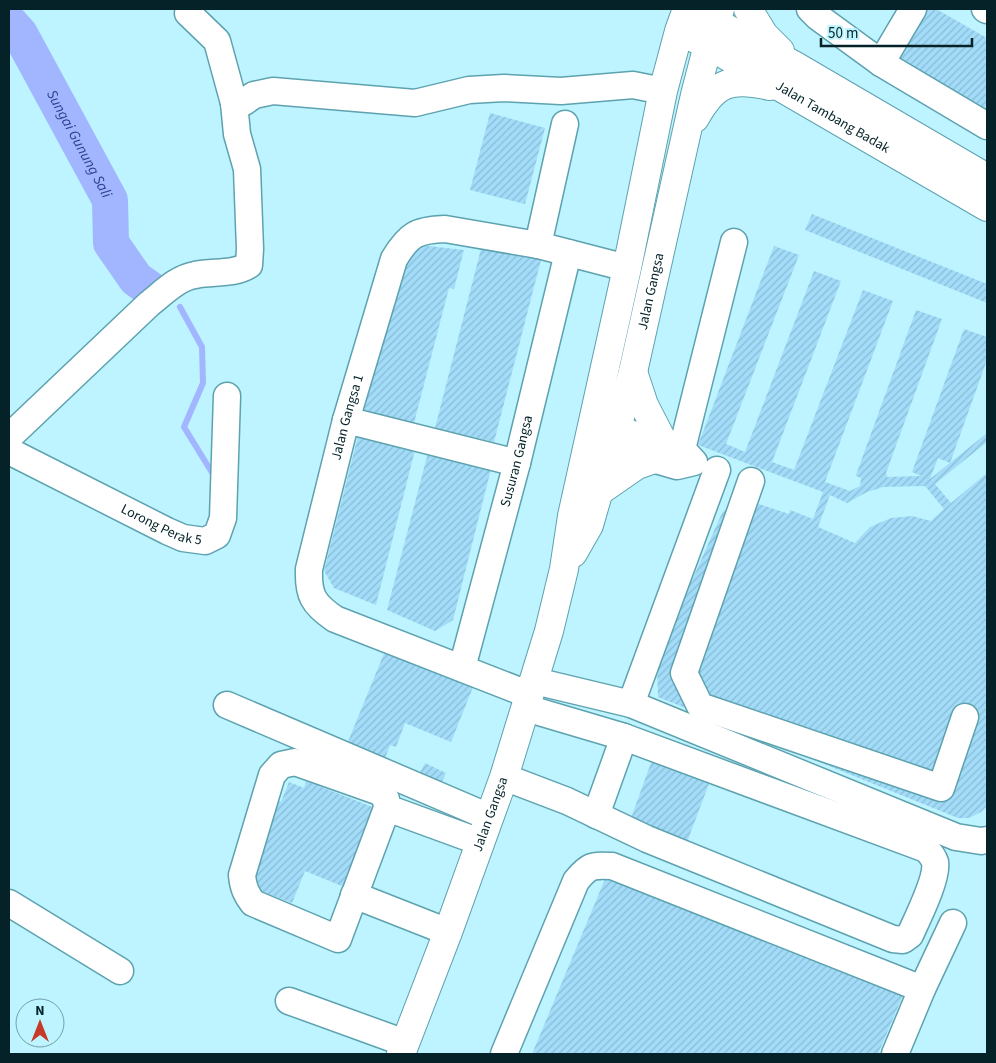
<svg xmlns="http://www.w3.org/2000/svg" width="996" height="1063" font-family="'Source Sans 3',sans-serif">
	<defs>
		<pattern id="building-hatch" width="6" height="6" patternUnits="userSpaceOnUse" patternTransform="scale(1.25)"><rect width="6" height="6" fill="#a2dcf9"/><path d="M-1 1l2-2M0 6l6-6M5 7l2-2" fill="none" stroke="#8abcd5"/></pattern>
	</defs>
	<rect width="100%" height="100%" fill="#bdf4ff"/>
	<g fill="none" stroke-linecap="round" stroke-linejoin="round">
		<polyline stroke="#a1b6fe" stroke-width="6" points="180,307 202,347 203,383 184,427 216,479"/>
		<path stroke="#a1b6fe" stroke-width="36" id="s1" d="M 9,22 L 20,34 L 110,200 L 111,243 L 136,279 L 153,291"/>
	</g>
	<g fill="url(#building-hatch)" fill-rule="evenodd">
		<polygon points="923,9 936,9 987,38 987,114 893,60"/>
		<polygon points="490,113 545,128 525,204 470,190"/>
		<polygon points="812,214 987,284 987,303 805,230"/>
		<polygon points="419,245 464,250 454,289 449,288 414,423 364,410 403,256"/>
		<polygon points="482,245 542,256 494,442 435,428"/>
		<path d="M 774,246 L 799,255 L 726,444 L 745,452 L 814,271 L 841,281 L 772,462 L 794,470 L 863,290 L 893,301 L 825,482 L 850,491 L 860,486 L 861,478 L 856,476 L 856,475 L 916,310 L 942,319 L 886,473 L 887,477 L 922,476 L 912,472 L 964,329 L 987,337 L 987,360 L 950,463 L 938,458 L 930,479 L 987,433 L 987,442 L 935,484 L 951,503 L 987,473 L 987,806 L 981,812 L 969,818 L 958,818 L 658,697 L 657,668 L 660,652 L 722,513 L 734,501 L 744,499 L 789,514 L 790,510 L 813,519 L 823,492 L 698,445 ZM 925,486 L 944,509 L 931,521 L 912,516 L 891,518 L 870,527 L 855,543 L 818,527 L 830,495 L 847,503 L 867,492 L 883,487 Z"/>
		<polygon points="360,428 417,442 376,605 334,588 324,571"/>
		<polygon points="430,445 493,461 453,620 435,631 387,610"/>
		<polygon points="385,651 473,687 451,742 405,723 396,747 390,745 383,764 345,749"/>
		<polygon points="652,760 710,781 687,842 630,821"/>
		<polygon points="425,763 446,773 437,792 415,782"/>
		<polygon points="306,781 375,808 349,889 305,871 292,903 251,887 276,800 281,802 289,782 304,788"/>
		<polygon points="608,872 903,995 878,1054 532,1054"/>
	</g>
	<g fill="none" stroke-linecap="round" stroke-linejoin="round">
		<defs>
			<g id="minor">
				<polyline points="810,9 818,17 881,63 987,126"/>
				<polyline points="985,9 987,10"/>
				<polyline points="188,13 217,41 234,103"/>
				<polyline points="881,63 913,9"/>
				<polyline points="538,245 565,124"/>
				<polyline points="346,420 517,463"/>
				<polyline points="597,436 616,429 682,449 694,462 677,466 611,447 600,434 597,429"/>
				<path d="M 9,437 L 149,304 C 163,293 177,278 195,275 C 213,271 233,275 249,265 L 250,249 L 247,169 L 237,134 L 234,103 L 244,102 L 254,95 L 273,91 L 415,103 L 469,90 L 504,88 L 561,91 L 633,85 L 663,91"/>
				<polyline points="682,449 734,242"/>
				<path id="s2" d="M 9,451 L 167,531 L 183,538 L 205,541 L 217,535 L 223,518 L 227,396"/>
				<polyline points="751,481 684,673 700,706 941,788 965,717"/>
				<path id="s3" d="M 462,668 L 517,463 L 568,253"/>
				<polyline points="535,681 631,704 956,837 981,841 987,840"/>
				<path id="s4" d="M 530,695 L 335,619 C 313,604 308,595 309,569 L 346,420 L 394,259 C 409,234 417,230 445,229 L 538,245 L 627,268"/>
				<polyline points="631,704 717,470"/>
				<polyline points="227,705 489,817"/>
				<path d="M 504,777 L 567,801 L 647,839 L 893,939 L 903,940 L 910,935 C 917,919 938,878 935,862 C 933,856 930,853 926,849 L 624,737 L 526,708"/>
				<path d="M 387,808 L 386,799 L 380,792 L 295,762 L 281,765 L 272,775 L 242,875 C 243,887 246,894 253,903 L 338,939 L 387,808 L 480,842"/>
				<polyline points="596,815 624,737"/>
				<polyline points="354,895 448,932"/>
				<polyline points="9,903 120,971"/>
				<polyline points="289,1001 405,1043"/>
				<path d="M 504,1054 L 576,881 C 589,865 592,865 612,866 L 922,989"/>
				<polyline points="895,1054 922,989 953,923"/>
			</g>
			<g id="major">
				<polyline points="748,9 764,35 780,51"/>
				<polyline points="700,15 715,22 797,67 987,178"/>
				<path id="s5" d="M 692,37 L 708,45 L 987,207"/>
				<path d="M 695,118 C 715,82 730,77 770,86"/>
				<polyline points="633,372 644,405 664,444"/>
				<polyline points="598,492 637,465 654,459"/>
				<path id="s6" d="M 573,553 L 589,525 L 633,372 L 695,95 L 708,45 L 720,9"/>
				<path id="s7" d="M 401,1054 L 448,932 L 504,777 L 549,631 L 564,569 L 572,516 L 627,268 L 663,91 L 679,31 L 687,9"/>
			</g>
		</defs>
		<use href="#minor" stroke="#5da2af" stroke-width="29"/>
		<use href="#major" stroke="#5da2af" stroke-width="30"/>
		<use href="#minor" stroke="#fff" stroke-width="26"/>
		<use href="#major" stroke="#fff" stroke-width="28"/>
	</g>
	<g text-anchor="middle" dominant-baseline="central" stroke-width="4.5" stroke-linejoin="round" paint-order="stroke">
		<g font-size="14" fill="#042227" stroke="#bdf4ff">
			<text stroke="none"><textPath href="#s5" startOffset="162">Jalan Tambang Badak</textPath></text>
			<text stroke="none"><textPath href="#s6" startOffset="274">Jalan Gangsa</textPath></text>
			<text stroke="none"><textPath href="#s4" startOffset="426">Jalan Gangsa 1</textPath></text>
			<text stroke="none"><textPath href="#s3" startOffset="214">Susuran Gangsa</textPath></text>
			<text stroke="none"><textPath href="#s2" startOffset="170">Lorong Perak 5</textPath></text>
			<text stroke="none"><textPath href="#s7" startOffset="256">Jalan Gangsa</textPath></text>
		</g>
		<g font-size="15" font-style="italic" fill="#2f3e8f" stroke="#bdf4ff">
			<text stroke="none"><textPath href="#s1" startOffset="141">Sungai Gunung Sali</textPath></text>
		</g>
	</g>
	<rect width="996" height="1063" fill="none" stroke="#042227" stroke-width="20"/>
	<g transform="translate(40 1023)"><circle r="24" fill="#bdf4ff" stroke="#73a0a9"/>
	<path d="M0-4L9 19L0 12L-9 19Z" fill="#c63a27"/>
	<text y="-8" font-size="14" font-weight="bold" text-anchor="middle" fill="#042227">N</text>
	</g>
	<path d="M821 38v8h151v-8" fill="none" stroke="#042227" stroke-width="2.5"/>
	<text x="828" y="38" font-size="15" fill="#042227" stroke="#bdf4ff" stroke-width="4" paint-order="stroke">50 m</text>
</svg>
